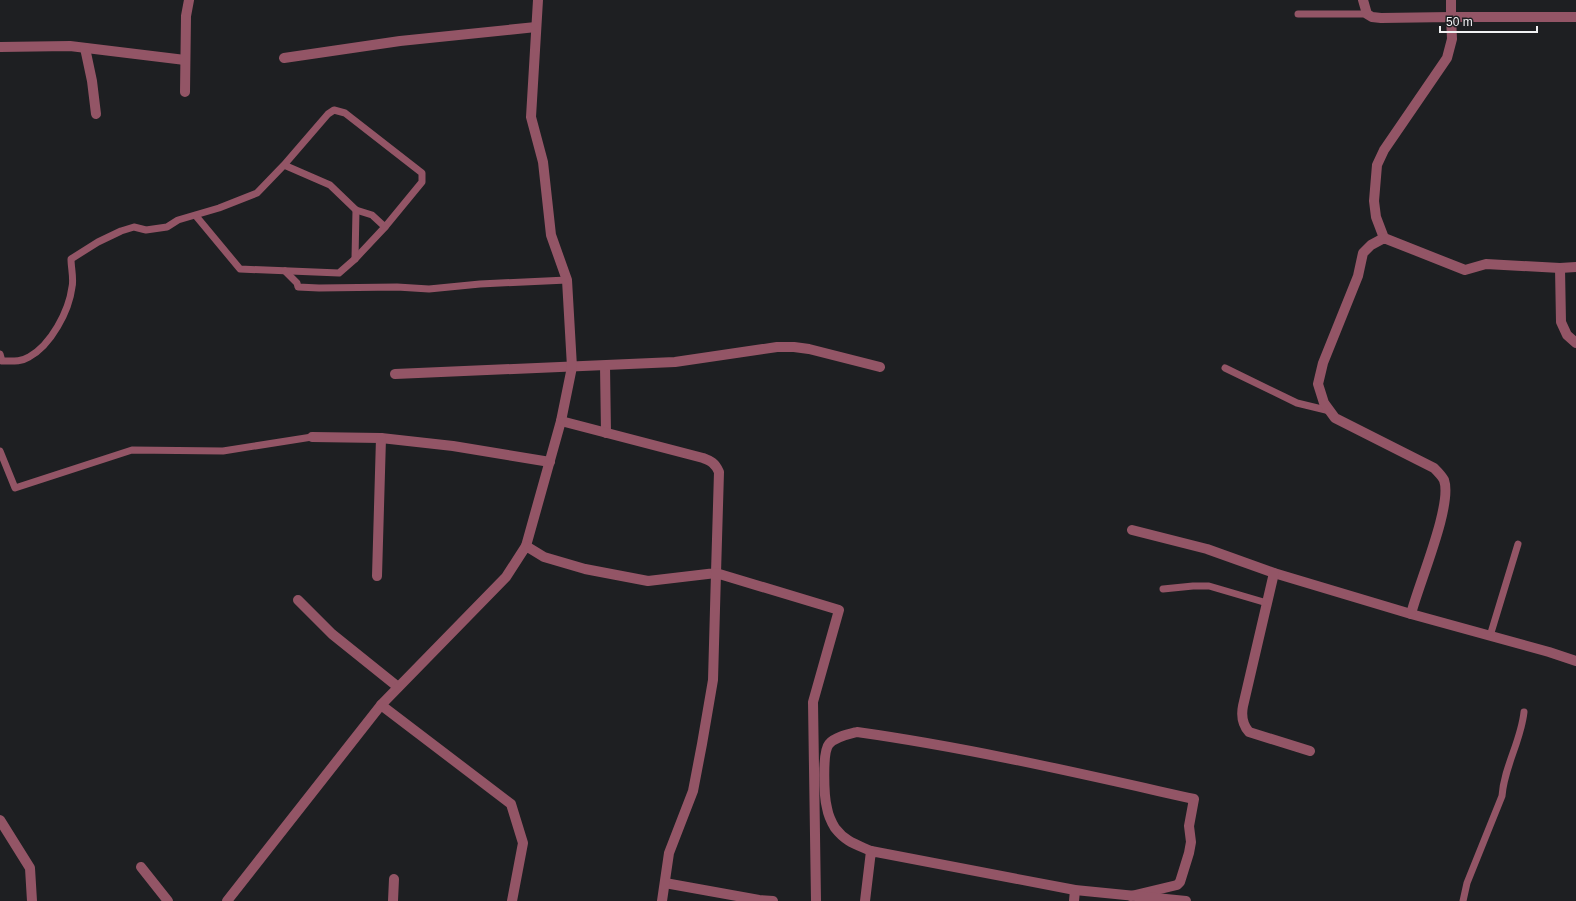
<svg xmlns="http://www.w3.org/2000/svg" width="1576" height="901" font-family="Arial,sans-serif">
	<rect width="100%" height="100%" fill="#1e1f22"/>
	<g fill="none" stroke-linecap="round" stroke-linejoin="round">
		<g stroke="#935566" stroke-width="7">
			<polyline points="1298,14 1367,14"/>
			<polyline points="196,216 240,269 339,273 355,259 385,227"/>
			<polyline points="355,259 356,210"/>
			<polyline points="285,271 297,283 298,287 319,288 397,287 429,289 480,284 567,280"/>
			<path d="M 0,354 L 2,361 C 12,361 21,362 29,357 C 51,345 69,311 72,287 C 74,279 71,268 71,259 L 98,242 L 121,231 L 134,227 L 146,230 L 167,227 L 178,220 L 219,208 L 257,193 L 284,165 L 330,185 L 356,210 L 372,215 L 385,227 L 422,182 L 422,173 L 345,113 L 334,110 L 328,114 L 284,165"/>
			<polyline points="1225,368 1297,403 1330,411"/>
			<polyline points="0,451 15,488 132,450 223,451 312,437"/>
			<polyline points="1163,589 1193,586 1209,586 1267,603"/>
			<polyline points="1490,636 1518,544"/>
			<path d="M 1463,901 L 1467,883 L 1502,796 C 1504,767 1521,741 1524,712"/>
		</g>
		<g stroke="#935566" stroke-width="10">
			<polyline points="1363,0 1367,14 1372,17 1381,18 1451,17 1452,39 1447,58 1384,150 1377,165 1374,201 1376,217 1384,238"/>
			<polyline points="1451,0 1451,17 1576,17"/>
			<polyline points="0,47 70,46 185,60"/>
			<polyline points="85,48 92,81 96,114"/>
			<polyline points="284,58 400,41 536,27"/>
			<polyline points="185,92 186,16 189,0"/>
			<path d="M 1576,267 L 1560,268 L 1486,264 L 1465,270 L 1384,238 L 1371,245 L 1363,253 L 1358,276 L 1323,363 L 1318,384 L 1324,403 L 1335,418 L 1434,468 C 1437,471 1442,476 1444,480 C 1453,505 1418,585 1411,614 L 1549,652 L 1576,661"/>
			<polyline points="1560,268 1561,322 1567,335 1576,343"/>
			<polyline points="605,366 606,433"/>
			<polyline points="395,374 675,362 777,347 794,347 809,349 880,367"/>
			<polyline points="312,437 381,438 453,446 550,462"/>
			<polyline points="1132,530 1207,549 1274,573 1411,614"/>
			<polyline points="526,546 561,421 572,367 567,280 551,235 543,162 531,117 538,0"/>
			<path d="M 1274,573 L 1243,706 C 1241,716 1242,724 1249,732 L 1310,751"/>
			<polyline points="377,576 381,438"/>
			<polyline points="298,600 332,634 398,687"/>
			<polyline points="0,820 30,868 32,901"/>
			<path d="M 871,851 C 855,844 846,842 835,828 C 832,823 828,814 827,808 C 824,797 822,752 829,744 C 835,737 849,734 857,732 C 971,748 1082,774 1194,799 L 1189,826 L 1191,842 L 1189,853 L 1180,882 L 1177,885 L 1131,896"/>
			<polyline points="141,867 168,901"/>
			<polyline points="665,883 759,900 773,901"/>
			<polyline points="227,901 381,705"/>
			<polyline points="393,901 394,879"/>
			<path d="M 512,901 L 523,843 L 511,804 L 381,705 L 506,577 L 526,546 L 544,557 L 585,569 L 648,581 L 716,573 L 719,472 C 715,463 711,461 703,458 L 561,421"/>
			<polyline points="662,901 669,853 693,791 702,744 713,680 716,573 839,610 813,702 816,901"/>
			<polyline points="865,901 871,851 1075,890 1186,901"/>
			<polyline points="1074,901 1075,890"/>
		</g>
	</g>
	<path d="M1440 26v6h97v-6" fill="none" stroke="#f1f1f3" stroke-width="2"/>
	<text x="1446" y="26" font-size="12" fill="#f1f1f3" stroke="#1e1f22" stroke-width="3" paint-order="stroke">50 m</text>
</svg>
